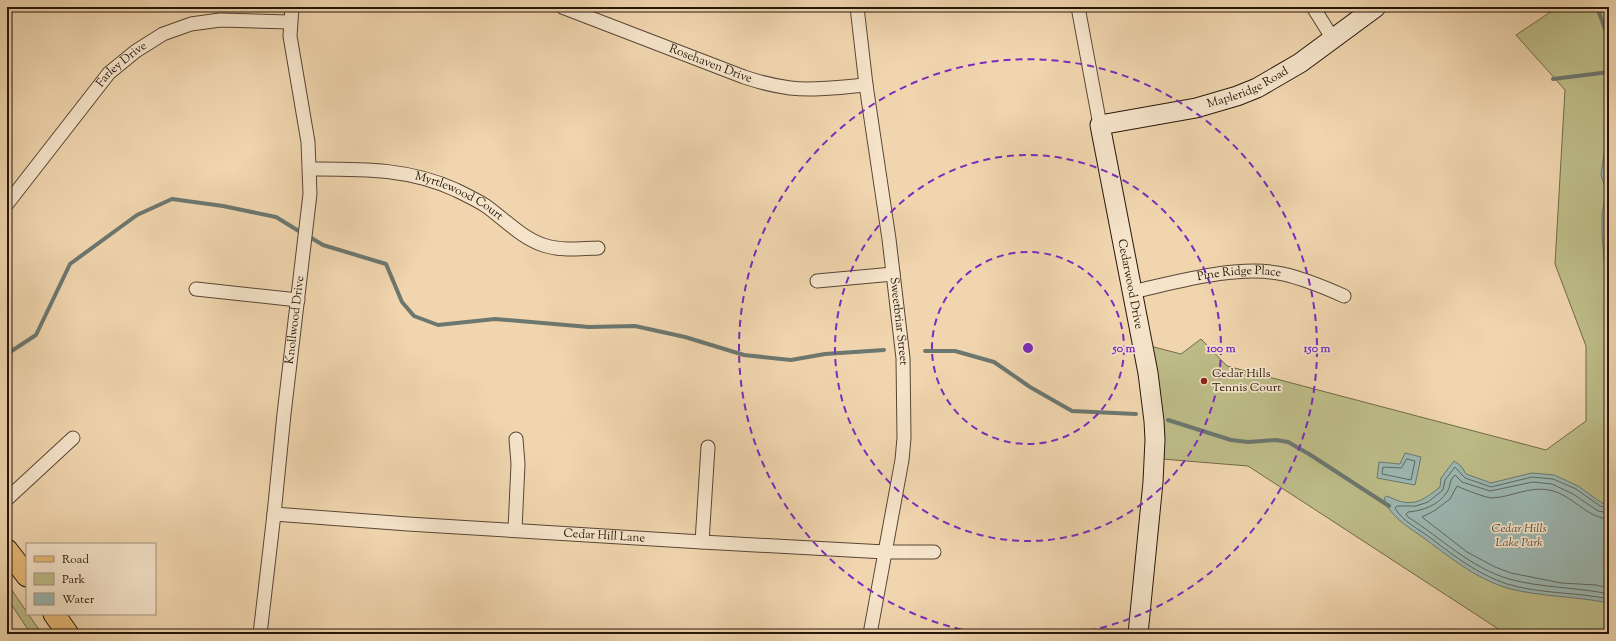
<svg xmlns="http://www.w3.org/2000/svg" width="1616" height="641" font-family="'Sorts Mill Goudy',serif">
	<rect width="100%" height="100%" fill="#f0d5ae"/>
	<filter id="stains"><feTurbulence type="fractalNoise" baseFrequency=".005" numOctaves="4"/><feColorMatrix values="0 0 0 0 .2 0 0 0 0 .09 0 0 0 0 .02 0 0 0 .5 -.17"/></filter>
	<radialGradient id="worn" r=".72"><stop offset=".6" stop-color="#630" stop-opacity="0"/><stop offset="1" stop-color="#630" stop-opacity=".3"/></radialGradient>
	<g fill="#bdbc88" stroke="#716a4a">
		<polygon points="1558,7 1600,7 1609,22 1609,634 1506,634 1248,466 1162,459 1146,345 1181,354 1201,339 1227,366 1546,450 1586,421 1586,346 1555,264 1565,90 1516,35"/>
		<polygon points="7,586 11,589 42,634 31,634 7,598"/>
	</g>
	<g fill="#9cb7b2" stroke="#6c776f">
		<polygon points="1609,135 1609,283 1605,271 1602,234 1602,213 1607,192 1601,175 1605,147"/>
		<polygon points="1405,453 1421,457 1415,485 1377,478 1379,462 1400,464"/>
		<path d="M 1454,461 L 1461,466 L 1466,474 L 1491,483 L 1532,473 L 1554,475 L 1578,486 L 1602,503 L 1609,504 L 1609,603 C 1575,596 1540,597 1507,588 C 1474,578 1449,556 1421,536 C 1407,526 1389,516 1384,498 L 1387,496 C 1411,508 1420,503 1440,487 L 1441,478 Z"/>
	</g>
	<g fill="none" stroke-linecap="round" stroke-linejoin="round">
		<g stroke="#60675e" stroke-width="1">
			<path d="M 1609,201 C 1603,223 1607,245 1609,267"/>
			<polygon points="1407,459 1415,461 1411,480 1382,474 1383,467 1401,468"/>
			<path d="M 1609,508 L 1600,506 L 1576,489 L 1553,479 L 1532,477 L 1491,487 L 1465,478 L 1455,467 L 1445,480 L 1443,490 L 1428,502 L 1416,506 L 1397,506 L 1395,508 C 1403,522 1419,529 1432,539 C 1455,557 1478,574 1507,584 C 1540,594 1576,592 1609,599"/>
			<path d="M 1609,513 L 1598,511 L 1573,494 L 1552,484 L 1533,482 L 1490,491 L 1462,482 L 1455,475 C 1449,480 1451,486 1447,492 C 1439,505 1422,511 1408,512 L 1406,514 L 1408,517 C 1441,538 1471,568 1509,579 C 1542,588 1576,587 1609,594"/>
			<path d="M 1609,519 C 1586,518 1572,494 1549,490 C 1529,486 1512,497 1492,498 C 1486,498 1463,489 1457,486 L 1450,499 L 1434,511 L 1422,517 L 1467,552 L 1495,567 L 1511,573 L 1561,583 L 1596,585 L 1609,588"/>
		</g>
		<g stroke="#6c776f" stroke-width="4">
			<polyline points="1597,7 1609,40"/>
			<polyline points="1553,79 1609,72"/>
			<polyline points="308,236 323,245 386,264 402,302 414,316 438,325 495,319 589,327 635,326 685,337 744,355 791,360 825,354 884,350"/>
			<polyline points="925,351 955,351 994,362 1030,387 1072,411 1136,414"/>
			<polyline points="7,354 36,335 70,264 137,215 172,199 223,206 276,217 302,233"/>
			<polyline points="1168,420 1231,440 1248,442 1276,440 1288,442 1309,454 1389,506"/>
		</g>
		<defs>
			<g id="street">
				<path id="s1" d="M 562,7 L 744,77 C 759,82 775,86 790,88 C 815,91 841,87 866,85"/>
				<path id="s2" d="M 857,7 L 866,85 L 889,239 L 903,358 L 904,438 L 902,460 L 870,634"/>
				<polyline points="1078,7 1100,125"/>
				<polyline points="1313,7 1333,39"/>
				<path id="s3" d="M 310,169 C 362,169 408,168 456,190 C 466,195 477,200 486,206 C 504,219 522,238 543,245 C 561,251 580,249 598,248"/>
				<path id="s4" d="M 7,204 L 109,73 L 136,51 L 163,34 L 191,24 L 220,20 L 290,22"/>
				<polyline points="817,281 893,274"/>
				<polyline points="196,289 298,300"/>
				<path id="s5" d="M 1132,292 C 1177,282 1238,264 1283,274 C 1305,279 1324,287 1344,296"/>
				<polyline points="7,499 73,438"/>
				<path id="s6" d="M 274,514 L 408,524 L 702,542 L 885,552 L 934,552"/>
				<polyline points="515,530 518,464 516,439"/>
				<polyline points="702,542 708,447"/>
				<path id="s7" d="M 260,634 L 274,514 L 284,414 L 310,194 L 308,142 L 290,36 L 292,7"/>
			</g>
			<g id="secondary">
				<path id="s8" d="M 1138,634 L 1153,482 L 1155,440 L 1154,421 L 1148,373 L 1100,125 L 1196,108 L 1237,96 L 1257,88 L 1300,63 L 1376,7"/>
			</g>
			<g id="primary">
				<polyline points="7,550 27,576"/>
				<polyline points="54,614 68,634"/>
			</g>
		</defs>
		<use href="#street" stroke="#584634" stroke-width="15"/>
		<use href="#secondary" stroke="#25170b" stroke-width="21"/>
		<use href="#primary" stroke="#25170b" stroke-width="23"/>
		<use href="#street" stroke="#f5e4ca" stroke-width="13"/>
		<use href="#secondary" stroke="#f5e4ca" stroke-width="19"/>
		<use href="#primary" stroke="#e8ba77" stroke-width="21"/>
	</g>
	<g fill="none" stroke="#7b2cbf" stroke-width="2" stroke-dasharray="7 5">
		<circle cx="1028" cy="348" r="96"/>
		<circle cx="1028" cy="348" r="193"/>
		<path d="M985 634A289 289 0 1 1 1071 634"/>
	</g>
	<circle fill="#8f2418" stroke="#f5e4ca" stroke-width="1.5" cx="1204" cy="381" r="4"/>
	<g text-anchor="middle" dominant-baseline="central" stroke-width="3.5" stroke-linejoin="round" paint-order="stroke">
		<g font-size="12" fill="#25170b" stroke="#f5e4ca">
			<text stroke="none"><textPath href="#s1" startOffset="159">Rosehaven Drive</textPath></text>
			<text stroke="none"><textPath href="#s4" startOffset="181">Farley Drive</textPath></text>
			<text stroke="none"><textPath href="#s8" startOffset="668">Mapleridge Road</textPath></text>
			<text stroke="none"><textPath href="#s3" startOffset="154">Myrtlewood Court</textPath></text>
			<text stroke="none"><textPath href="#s5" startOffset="109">Pine Ridge Place</textPath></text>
			<text transform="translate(1130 284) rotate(79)">Cedarwood Drive</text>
			<text stroke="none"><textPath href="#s7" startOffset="316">Knollwood Drive</textPath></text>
			<text stroke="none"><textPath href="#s2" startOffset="317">Sweetbriar Street</textPath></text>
			<text stroke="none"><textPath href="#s6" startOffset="331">Cedar Hill Lane</textPath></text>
		</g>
		<g font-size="12" fill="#25170b" stroke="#f5e4ca" text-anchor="start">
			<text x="1212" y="374">Cedar Hills<tspan x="1212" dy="14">Tennis Court</tspan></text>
		</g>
		<g font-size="12" font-style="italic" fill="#534930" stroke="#f5e4ca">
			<text x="1519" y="529">Cedar Hills<tspan x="1519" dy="14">Lake Park</tspan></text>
		</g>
	</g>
	<circle cx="1028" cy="348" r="6" fill="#7b2cbf" stroke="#f5e4ca" stroke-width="2"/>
	<g font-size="12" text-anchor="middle" font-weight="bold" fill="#7b2cbf" stroke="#f5e4ca" stroke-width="3.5" stroke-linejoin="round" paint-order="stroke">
		<text x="1124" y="352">50 m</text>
		<text x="1221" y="352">100 m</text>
		<text x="1317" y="352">150 m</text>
	</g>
	<rect width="1616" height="641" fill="none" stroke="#f0d5ae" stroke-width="24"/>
	<rect x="8" y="8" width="1600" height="625" fill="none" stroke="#25170b" stroke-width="2"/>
	<rect x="12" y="12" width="1592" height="617" fill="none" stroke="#25170b"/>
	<rect x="26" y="543" width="130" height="72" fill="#f5e4ca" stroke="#a2927e"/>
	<rect x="34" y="556" width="20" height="6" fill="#e8ba77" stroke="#a2927e"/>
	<text x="62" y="563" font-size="12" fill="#25170b">Road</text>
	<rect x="34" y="573" width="20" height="12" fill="#bdbc88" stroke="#a2927e"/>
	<text x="62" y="583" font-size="12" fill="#25170b">Park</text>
	<rect x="34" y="593" width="20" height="12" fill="#9cb7b2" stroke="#a2927e"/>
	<text x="62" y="603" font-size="12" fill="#25170b">Water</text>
	<rect width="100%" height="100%" filter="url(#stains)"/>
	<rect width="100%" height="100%" fill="url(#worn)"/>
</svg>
